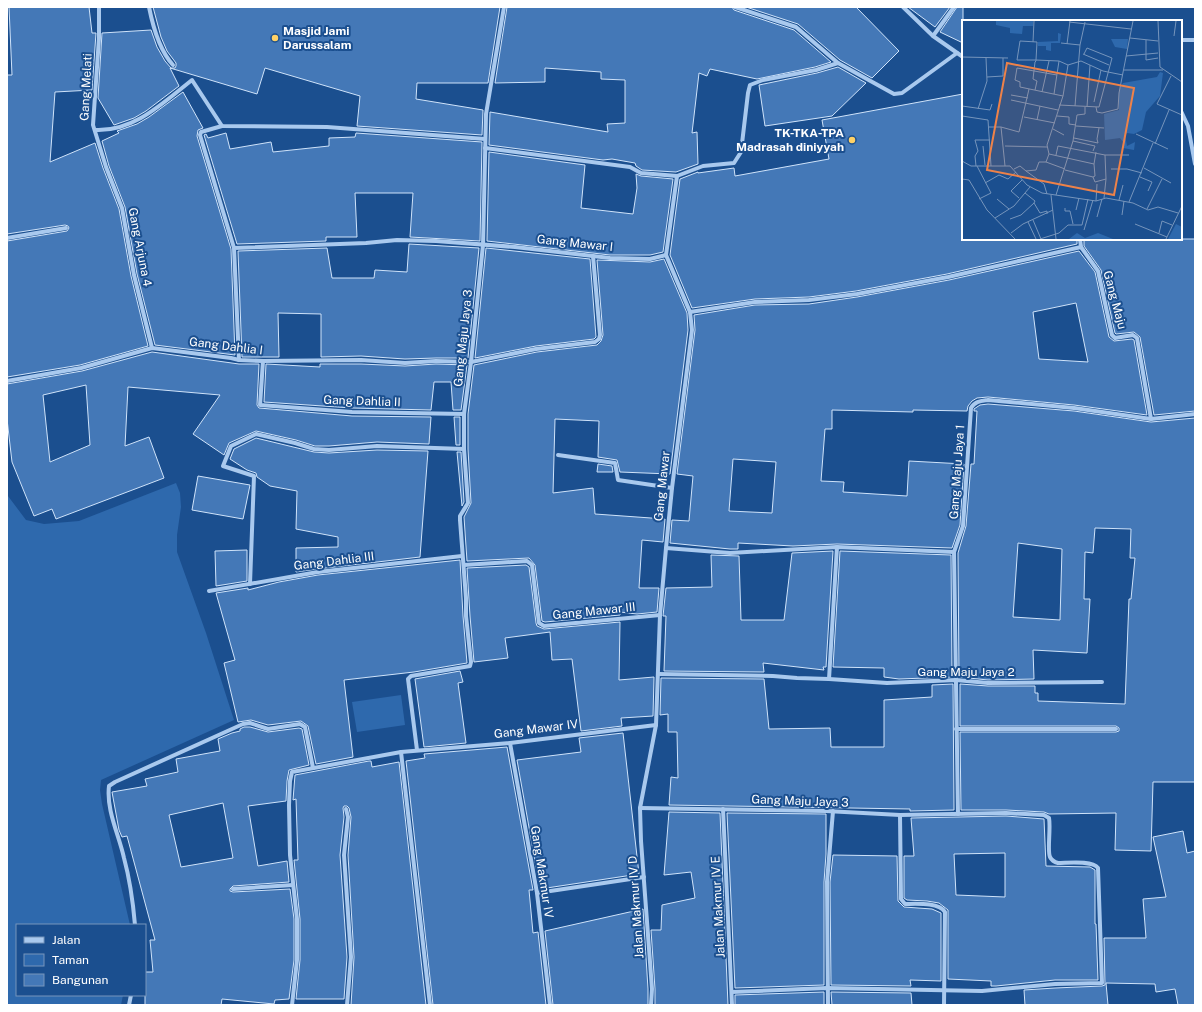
<svg xmlns="http://www.w3.org/2000/svg" width="1202" height="1012" font-family="'Public Sans',sans-serif">
	<rect width="100%" height="100%" fill="#1b4f8f"/>
	<g fill="#2e69ad">
		<polygon points="176,483 180,493 181,507 177,535 177,552 206,633 234,720 101,780 100,790 102,804 130,925 17,925 17,995 123,995 121,1005 7,1005 7,491 8,496 26,520 44,524 79,521"/>
		<polygon points="401,695 405,725 357,732 352,702"/>
	</g>
	<g fill="#4478b7" stroke="#cfe3fa" fill-rule="evenodd">
		<polygon points="9,7 89,7 92,33 96,33 92,90 55,92 50,162 95,143 103,168 119,209 131,276 148,346 80,365 7,377 7,241 67,231 69,228 68,226 65,225 7,234 7,75 12,75"/>
		<polygon points="153,7 500,7 488,83 417,83 416,99 483,110 482,135 357,126 360,96 265,68 257,94 170,68 179,86 146,111 134,118 114,125 98,98 102,33 151,30 157,47 165,61 171,68 175,68 176,66 176,63 167,51 161,37"/>
		<polygon points="507,7 732,7 734,10 794,30 831,62 815,67 757,79 710,69 707,76 699,73 692,133 697,132 698,164 676,172 642,170 636,166 635,163 612,159 603,160 489,145 490,112 608,132 607,124 625,123 625,80 601,79 601,72 545,68 545,82 495,83"/>
		<polygon points="746,7 856,7 899,51 872,78 840,60 798,24"/>
		<polygon points="908,7 950,7 935,27"/>
		<polygon points="957,7 963,7 963,43 940,32"/>
		<polygon points="838,67 866,83 832,116 765,126 759,85 817,73"/>
		<polygon points="183,92 203,128 198,130 197,136 231,249 235,355 155,345 137,274 125,207 109,166 102,141 119,133 117,131 137,124 149,117"/>
		<polygon points="963,94 963,239 1077,239 1077,244 947,274 856,291 809,297 755,299 692,308 670,255 680,179 698,172 698,173 734,168 735,176 829,159 822,120"/>
		<polygon points="226,133 230,149 271,142 273,152 329,146 329,138 355,137 356,133 482,142 480,241 410,237 413,193 355,193 357,237 326,237 326,241 237,244 204,135 206,134 208,138"/>
		<polygon points="489,152 585,165 581,208 633,214 637,188 636,174 641,176 673,179 663,252 650,255 610,255 487,241"/>
		<polygon points="1084,239 1195,239 1195,411 1154,415 1140,337 1134,332 1116,334 1115,333 1101,270 1084,246"/>
		<polygon points="409,244 479,248 468,358 436,358 405,359 361,356 321,357 321,314 278,313 279,357 242,357 238,251 327,248 332,278 374,278 375,270 407,272"/>
		<polygon points="486,248 590,259 596,337 594,339 536,346 475,358"/>
		<path d="M 1079,251 L 1095,272 L 1109,337 L 1114,341 L 1132,339 L 1134,340 L 1147,415 L 1074,405 L 988,397 L 977,398 L 972,401 L 968,406 L 967,411 L 913,410 L 913,412 L 832,410 L 832,429 L 825,429 L 821,481 L 844,482 L 843,492 L 907,496 L 909,461 L 964,464 L 960,525 L 952,548 L 837,544 L 793,546 L 738,543 L 738,549 L 730,549 L 670,543 L 672,520 L 689,521 L 693,476 L 677,474 L 695,330 L 694,315 L 755,305 L 809,304 L 857,297 L 949,280 ZM 1076,303 L 1088,362 L 1039,359 L 1033,312 ZM 733,459 L 776,462 L 772,513 L 729,511 Z"/>
		<polygon points="664,259 687,313 688,330 670,474 620,472 617,460 598,457 599,421 555,419 553,493 593,488 595,514 665,519 663,542 642,540 639,588 659,588 657,612 637,614 620,612 620,615 545,622 542,621 535,565 529,558 467,561 464,517 471,503 468,449 468,414 474,365 537,352 597,345 601,341 603,335 597,260 650,262"/>
		<path d="M 152,352 L 239,364 L 259,364 L 257,405 L 259,408 L 352,416 L 431,417 L 429,444 L 377,442 L 329,446 L 315,446 L 296,440 L 256,431 L 229,443 L 224,455 L 193,434 L 220,395 L 128,387 L 125,446 L 149,437 L 164,478 L 56,519 L 52,509 L 34,516 L 12,462 L 7,419 L 7,384 L 82,371 ZM 86,385 L 90,445 L 50,462 L 43,395 Z"/>
		<polygon points="266,364 320,367 320,364 361,364 405,366 436,364 467,365 461,410 453,410 451,382 434,382 431,410 352,408 264,402"/>
		<path d="M 988,404 L 1074,411 L 1151,422 L 1195,418 L 1195,782 L 1153,782 L 1151,851 L 1115,850 L 1116,813 L 1049,814 L 1044,812 L 1006,810 L 961,810 L 960,732 L 1116,732 L 1119,731 L 1119,728 L 1116,726 L 960,726 L 960,684 L 988,686 L 1035,686 L 1035,693 L 1038,693 L 1038,701 L 1125,704 L 1129,599 L 1131,599 L 1135,558 L 1130,558 L 1131,529 L 1095,528 L 1093,553 L 1085,552 L 1084,599 L 1090,599 L 1087,653 L 1033,650 L 1034,679 L 988,680 L 959,677 L 958,553 L 966,526 L 971,464 L 974,464 L 977,411 L 974,411 L 974,409 L 980,405 ZM 1018,543 L 1062,549 L 1060,620 L 1013,617 Z"/>
		<polygon points="454,417 460,417 460,445 456,445"/>
		<polygon points="256,438 314,452 329,453 377,450 428,451 420,557 317,569 296,572 296,548 338,547 338,537 296,529 297,491 270,486 257,477 256,473 247,470 230,459 234,449"/>
		<polygon points="457,452 461,452 464,502 462,506"/>
		<polygon points="598,464 612,466 613,472 597,472"/>
		<polygon points="198,476 250,485 243,519 192,510"/>
		<polygon points="247,550 247,581 216,586 215,551"/>
		<polygon points="833,551 826,667 823,667 824,670 763,663 764,672 664,671 666,616 663,616 666,588 712,587 711,555 739,556 741,620 784,620 792,553"/>
		<polygon points="840,551 951,555 952,677 899,679 884,677 884,668 833,667"/>
		<polygon points="460,560 463,616 467,663 414,672 344,680 353,757 316,764 308,726 301,721 268,725 251,720 238,722 224,663 235,660 216,593 248,588 248,590 279,582 318,575"/>
		<polygon points="526,565 529,567 536,623 537,626 544,629 620,622 619,680 654,677 653,716 621,718 622,726 581,731 572,659 552,660 550,632 505,638 508,658 474,662 470,616 467,568"/>
		<polygon points="460,671 463,682 458,683 466,743 424,747 415,679"/>
		<polygon points="661,678 764,679 769,729 830,728 831,747 884,747 884,700 932,697 932,685 953,684 954,810 910,811 910,809 669,805 671,777 678,778 677,732 668,732 668,714 660,715"/>
		<path d="M 244,727 L 250,727 L 268,732 L 299,728 L 302,729 L 309,765 L 289,770 L 287,781 L 286,801 L 248,806 L 258,866 L 287,861 L 289,882 L 233,886 L 230,889 L 230,891 L 233,892 L 290,889 L 294,919 L 294,960 L 289,999 L 275,1000 L 274,1004 L 222,999 L 221,1005 L 145,1005 L 145,972 L 153,972 L 150,940 L 155,940 L 127,836 L 122,837 L 119,830 L 112,792 L 147,786 L 145,779 L 178,772 L 176,759 L 220,751 L 218,739 L 232,733 L 240,731 L 240,729 ZM 223,803 L 233,858 L 181,867 L 169,815 Z"/>
		<polygon points="623,733 639,874 540,889 517,760 581,752 579,738"/>
		<polygon points="507,747 533,890 529,890 533,933 538,932 546,1005 433,1005 406,761 425,758 424,754"/>
		<polygon points="369,761 371,761 372,767 399,762 426,1005 351,1005 354,957 348,855 351,817 349,808 347,806 344,806 343,808 344,817 340,855 347,957 344,999 296,999 300,960 300,919 294,860 298,860 296,799 293,800 295,775"/>
		<polygon points="669,812 720,813 728,1005 655,1005 655,989 651,930 661,930 662,905 695,898 691,872 664,875"/>
		<polygon points="727,813 826,814 826,854 824,882 824,985 735,988"/>
		<path d="M 1006,816 L 1044,819 L 1046,866 L 1090,867 L 1095,870 L 1095,924 L 1096,924 L 1098,980 L 1055,980 L 996,986 L 991,986 L 991,981 L 948,979 L 948,910 L 939,903 L 927,901 L 907,900 L 904,898 L 904,856 L 914,856 L 911,818 ZM 1005,853 L 1005,897 L 956,895 L 954,854 Z"/>
		<polygon points="1183,831 1187,853 1195,851 1195,1005 1178,1005 1175,989 1156,992 1155,984 1106,983 1108,1005 1025,1005 1024,990 1055,988 1102,986 1105,985 1104,938 1146,938 1143,899 1166,897 1153,837"/>
		<polygon points="833,855 897,856 898,901 904,907 932,909 941,913 941,981 910,980 911,986 831,985 830,882"/>
		<polygon points="643,909 648,989 648,1005 553,1005 545,931"/>
		<polygon points="824,992 824,1005 735,1005 735,995"/>
		<polygon points="831,992 911,993 912,1005 832,1005"/>
	</g>
	<g fill="none" stroke-linecap="round" stroke-linejoin="round">
		<g stroke="#a9c9ee" stroke-width="4">
			<polyline points="99,7 99,38 93,125 106,167 122,208 134,275 152,348"/>
			<path d="M 149,7 C 153,27 159,50 173,65"/>
			<polyline points="735,7 796,27 838,63"/>
			<polyline points="903,7 933,36 963,57"/>
			<polyline points="933,36 954,7"/>
			<polyline points="1181,40 1195,40"/>
			<polyline points="1181,111 1188,126 1195,164"/>
			<polyline points="222,126 201,132 200,135 234,248"/>
			<path d="M 95,130 C 134,132 164,102 192,80 L 222,126 L 327,127 L 485,139"/>
			<polyline points="485,148 630,167 641,173 677,176"/>
			<polyline points="7,238 66,228"/>
			<polyline points="1080,239 1081,247 1098,271 1112,335 1115,338 1133,335 1137,338 1151,419"/>
			<polyline points="666,255 677,176 703,166 734,163 741,152 748,93 750,85 763,80 816,70 838,63 894,94 902,93 957,53"/>
			<polyline points="690,312 755,302 809,300 857,294 948,277 1081,247"/>
			<polyline points="239,360 234,248 366,243 397,240 436,241 515,247 610,258 650,259 666,255"/>
			<polyline points="263,361 260,405 352,412 464,414"/>
			<polyline points="7,381 81,368 152,348 231,358 239,360 263,361 361,360 405,363 436,361 471,362 536,349 595,342 599,339 600,335 593,256"/>
			<polyline points="558,455 615,463 618,480 672,488"/>
			<polyline points="666,548 730,553 837,547 954,552"/>
			<polyline points="464,565 527,561 532,565 539,623 544,626 660,615"/>
			<polyline points="250,584 254,476 223,466 231,446 256,434 295,443 314,449 329,450 377,446 464,449"/>
			<polyline points="209,591 318,572 462,556"/>
			<polyline points="659,674 773,676 797,678 829,679 887,683 956,680 988,683 1102,682"/>
			<polyline points="829,679 837,547"/>
			<polyline points="956,729 1116,729"/>
			<polyline points="510,743 537,893 550,1005"/>
			<polyline points="417,750 408,679 411,676 470,666 471,662 466,616 466,598 460,520 460,516 468,503 464,449 464,414 471,362 483,245 486,114 504,7"/>
			<polyline points="401,752 430,1005"/>
			<path d="M 640,808 L 826,811 L 900,815 L 1006,813 L 1044,815 L 1049,818 C 1051,828 1047,851 1050,857 C 1052,861 1054,862 1058,863 C 1068,863 1092,860 1098,868 L 1102,983 L 1055,984 L 982,991 L 827,988 L 732,992"/>
			<polyline points="346,809 348,817 344,855 351,957 347,1005"/>
			<polyline points="723,809 732,1005"/>
			<path d="M 958,814 L 954,552 L 963,526 L 971,408 C 975,401 981,401 988,400 L 1074,408 L 1151,419 L 1195,414"/>
			<path d="M 900,815 L 901,899 L 905,904 C 915,904 939,902 945,912 L 944,1005"/>
			<polyline points="233,889 293,885"/>
			<polyline points="537,893 644,877"/>
			<path d="M 135,925 C 133,902 130,880 124,858 C 119,835 106,810 109,786 L 115,782 L 243,724 L 250,723 L 268,729 L 300,724 L 305,727 L 313,768"/>
			<polyline points="129,1005 131,995"/>
			<polyline points="292,1005 297,960 297,919 290,855 289,805 290,781 292,772 401,752 510,743 656,725"/>
			<polyline points="651,1005 652,989 641,841 640,808 656,725 660,615 666,548 672,488 692,330 690,312 666,255"/>
			<polyline points="828,1005 827,882 833,811"/>
		</g>
	</g>
	<g fill="#ffd166" stroke="#1b4f8f" stroke-width="1.5">
		<circle cx="275" cy="38" r="4"/>
		<circle cx="852" cy="140" r="4"/>
	</g>
	<g text-anchor="middle" dominant-baseline="central" stroke-width="4" stroke-linejoin="round" paint-order="stroke">
		<g font-size="12" font-weight="bold" fill="#fff" stroke="#1b4f8f" text-anchor="start">
			<text x="283" y="31">Masjid Jami<tspan x="283" dy="14">Darussalam</tspan></text>
			<text x="844" y="133" text-anchor="end">TK-TKA-TPA<tspan x="844" dy="14">Madrasah diniyyah</tspan></text>
		</g>
		<g font-size="12" fill="#fff" stroke="#1b4f8f">
			<text transform="translate(86 87) rotate(-87)">Gang Melati</text>
			<text transform="translate(575 243) rotate(6)">Gang Mawar I</text>
			<text transform="translate(140 247) rotate(79)">Gang Arjuna 4</text>
			<text transform="translate(1115 300) rotate(75)">Gang Maju</text>
			<text transform="translate(463 338) rotate(-84)">Gang Maju Jaya 3</text>
			<text transform="translate(226 346) rotate(7)">Gang Dahlia I</text>
			<text transform="translate(362 401) rotate(2)">Gang Dahlia II</text>
			<text transform="translate(957 472) rotate(-86)">Gang Maju Jaya 1</text>
			<text transform="translate(662 486) rotate(-84)">Gang Mawar</text>
			<text transform="translate(334 561) rotate(-7)">Gang Dahlia III</text>
			<text transform="translate(594 611) rotate(-6)">Gang Mawar III</text>
			<text x="966" y="672">Gang Maju Jaya 2</text>
			<text transform="translate(536 729) rotate(-7)">Gang Mawar IV</text>
			<text transform="translate(800 801) rotate(2)">Gang Maju Jaya 3</text>
			<text transform="translate(542 872) rotate(81)">Gang Makmur IV</text>
			<text transform="translate(636 907) rotate(-94)">Jalan Makmur IV D</text>
			<text transform="translate(718 907) rotate(-93)">Jalan Makmur IV E</text>
		</g>
	</g>
	<g transform="translate(962 20)">
		<rect width="220" height="220" fill="#1b4f8f"/>
		<path d="M 34,1 L 71,1 L 71,6 L 61,6 L 60,14 L 48,13 L 48,8 L 34,5 ZM 96,13 L 99,14 L 98,23 L 89,23 L 89,31 L 84,30 L 84,26 L 76,26 L 76,22 L 96,21 ZM 149,19 L 166,19 L 165,29 L 153,27 ZM 198,52 L 201,53 L 198,76 L 184,92 L 180,110 L 172,114 L 165,113 L 163,115 L 165,126 L 173,122 L 172,130 L 161,128 L 161,122 L 158,118 L 143,120 L 142,94 L 157,90 L 157,70 L 161,63 L 195,57 ZM 214,204 L 220,207 L 220,219 L 206,219 ZM 115,213 L 123,218 L 136,213 L 151,219 L 107,219 Z" fill="#2e69ad"/>
		<path fill="none" stroke="#7695bc" stroke-width="1" d="M 196,1 L 198,47 L 220,62M 107,2 L 169,9M 212,16 L 214,1M 168,18 L 196,21M 184,20 L 184,40 L 196,38M 71,22 L 72,1M 99,23 L 118,25 L 113,86M 105,24 L 108,1M 118,25 L 123,2M 121,34 L 147,45M 164,36 L 196,33M 0,37 L 46,38M 106,45 L 119,41 L 141,51 L 161,55M 162,50 L 201,50M 95,55 L 55,48 L 53,60 L 58,62 L 58,67 L 101,76M 209,56 L 195,84 L 220,95M 25,57 L 41,56 L 41,38M 73,70 L 75,61 L 71,59 L 73,42 L 74,41 L 74,40 L 75,22 L 58,21 L 55,40 L 74,40 L 97,41 L 106,45M 80,72 L 87,41M 92,74 L 97,41M 49,75 L 66,78M 49,80 L 96,90M 132,82 L 139,50M 97,85 L 137,87 L 150,38 L 125,28 L 122,34M 0,86 L 28,90 L 30,84M 125,87 L 128,45M 134,87 L 135,92 L 140,93 L 156,89 L 157,73 L 171,1M 16,89 L 25,61 L 24,38M 0,96 L 26,100 L 29,146M 95,96 L 107,97 L 107,104 L 114,105M 62,97 L 93,103M 75,100 L 78,86M 114,106 L 142,108M 27,107 L 39,107 L 57,112 L 67,69M 39,107 L 43,146M 91,109 L 102,115M 174,114 L 206,129M 112,118 L 136,123 L 135,119 L 137,108M 111,121 L 133,126 L 131,131M 193,124 L 207,90M 21,126 L 23,145M 43,126 L 85,127M 87,134 L 85,125 L 101,76 L 106,45M 87,134 L 132,144 L 134,132M 94,135 L 96,126 L 143,135 L 167,135M 0,141 L 9,146 L 48,146 L 65,165 L 80,173 L 134,181 L 144,178 L 171,183 L 186,190 L 196,187 L 216,193M 84,142 L 103,149M 14,146 L 13,136 L 16,131 L 13,120 L 28,120M 15,146 L 29,173 L 17,179M 182,148 L 209,163M 52,149 L 58,146 L 64,151 L 74,150 L 77,142 L 84,142 L 87,134M 149,149 L 165,149 L 180,153M 103,150 L 131,157 L 133,162 L 144,159M 64,151 L 82,164 L 85,174M 131,157 L 133,156 L 132,144M 178,157 L 190,162 L 186,171M 0,159 L 7,160 L 25,190 L 53,219M 23,163 L 37,155 L 46,159 L 54,152M 63,173 L 73,181 L 72,183M 89,175 L 94,219M 94,175 L 111,121 L 115,95 L 123,94 L 123,87M 57,178 L 49,171 L 60,160M 142,178 L 144,159 L 143,135M 35,179 L 47,189M 157,180 L 161,165M 134,181 L 135,164M 167,182 L 191,123M 103,188 L 103,191 L 108,191 L 111,204M 185,189 L 200,159M 114,190 L 117,178M 160,195 L 162,181M 135,197 L 140,179M 33,198 L 52,186 L 68,167M 48,199 L 59,195 L 72,183 L 78,193 L 85,191 L 85,194M 71,200 L 79,219M 66,202 L 74,219M 173,204 L 205,217M 122,210 L 131,180M 49,213 L 61,204 L 91,190M 197,213 L 200,201 L 210,205M 78,219 L 97,213 L 106,205 L 120,205 L 126,179M 204,219 L 220,186"/>
		<path fill="#ee8249" fill-opacity="0.15" stroke="#ee8249" stroke-width="2" d="M 45,43 L 172,68 L 152,175 L 25,150 Z"/>
		<rect width="220" height="220" fill="none" stroke="#fff" stroke-width="2"/>
	</g>
	<rect width="1202" height="1012" fill="none" stroke="#ffffff" stroke-width="16"/>
	<rect x="16" y="924" width="130" height="72" fill="#1b4f8f" stroke="#7695bc"/>
	<rect x="24" y="937" width="20" height="6" fill="#a9c9ee" stroke="#7695bc"/>
	<text x="52" y="944" font-size="12" fill="#ffffff">Jalan</text>
	<rect x="24" y="954" width="20" height="12" fill="#2e69ad" stroke="#7695bc"/>
	<text x="52" y="964" font-size="12" fill="#ffffff">Taman</text>
	<rect x="24" y="974" width="20" height="12" fill="#4478b7" stroke="#7695bc"/>
	<text x="52" y="984" font-size="12" fill="#ffffff">Bangunan</text>
</svg>
